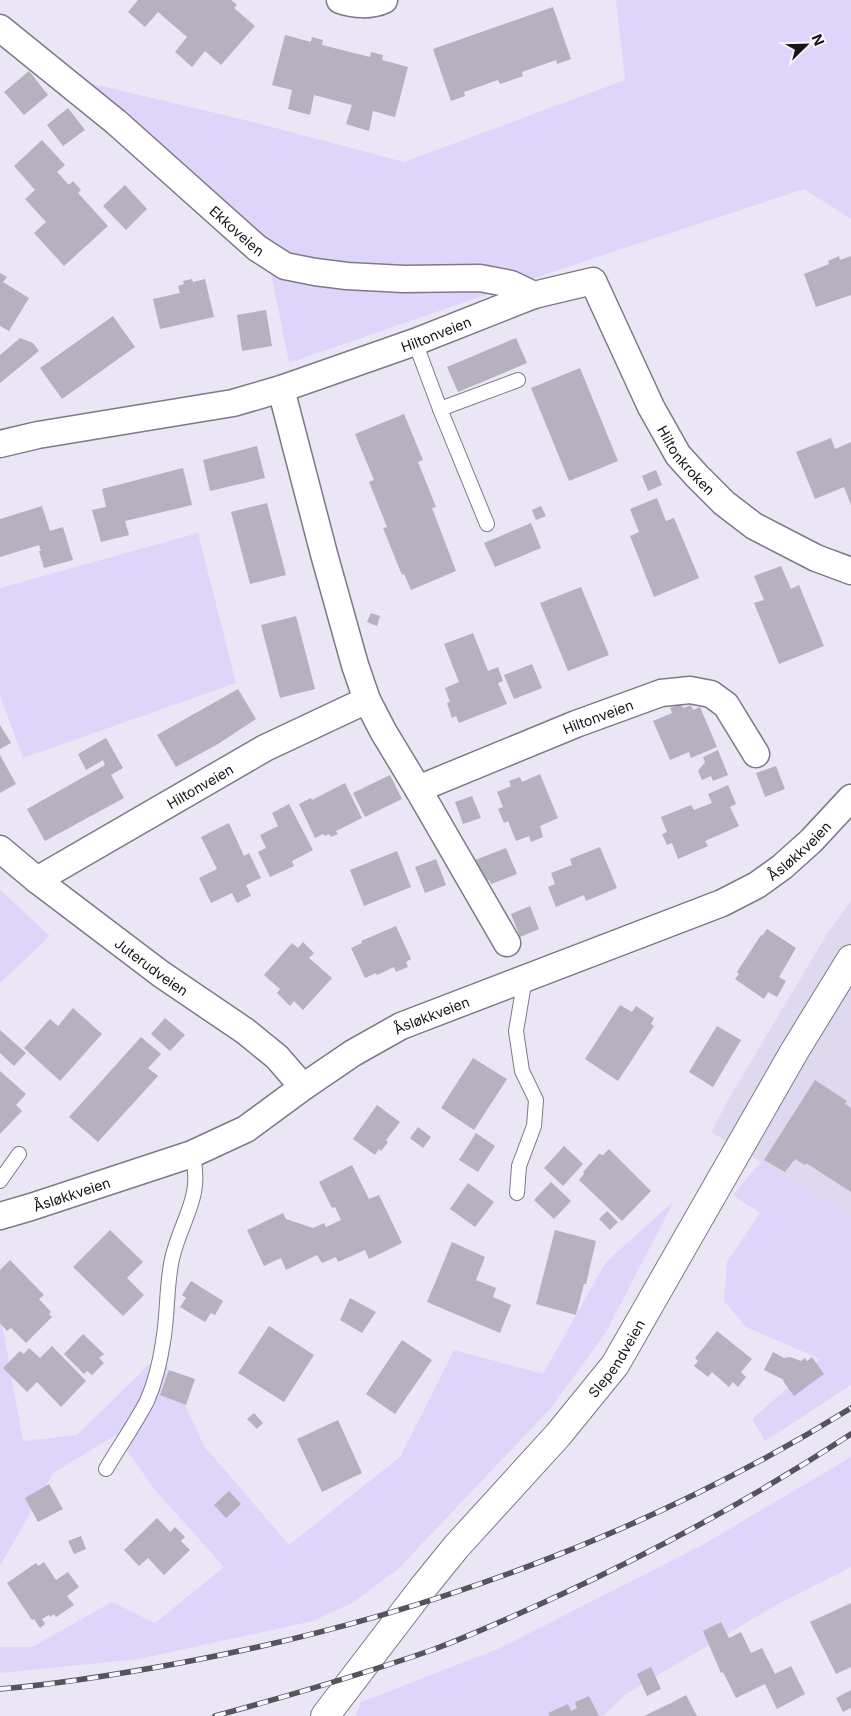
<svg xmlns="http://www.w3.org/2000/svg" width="851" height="1716" font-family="Inter,sans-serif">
	<rect width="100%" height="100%" fill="#eae6f5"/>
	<polygon fill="#ded9ef" points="851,901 851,1216 711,1132 731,1095 827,934"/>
	<g fill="#dfd5fa">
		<polygon points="616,0 851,0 851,219 804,189 555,271 289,363 263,233 76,80 249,121 404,162 625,80"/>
		<polygon points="198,533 236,683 23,758 0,695 0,588"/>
		<polygon points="0,890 50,936 0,983"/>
		<polygon points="761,1162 851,1216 851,1385 765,1441 752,1419 820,1359 746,1327 724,1301 727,1262 760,1213 733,1195"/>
		<polygon points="674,1201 605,1334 550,1409 398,1569 354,1602 313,1621 139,1659 0,1673 0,1647 32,1647 112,1602 155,1623 224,1567 155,1490 116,1435 53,1473 0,1566 0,1312 23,1441 77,1435 161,1353 204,1446 289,1545 400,1457 454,1350 543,1374 606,1262"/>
		<polygon points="851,1457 851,1567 778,1604 626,1694 603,1716 356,1716 361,1702 498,1649 706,1543"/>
	</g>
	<g fill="#b5b1bf">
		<polygon points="138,0 231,0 237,5 234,8 255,26 221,65 205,51 192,67 175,52 187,37 158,12 145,27 128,12"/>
		<polygon points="553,7 571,59 557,64 556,60 522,72 523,76 500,84 498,80 464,92 465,96 451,101 433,49"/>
		<polygon points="285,35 311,42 312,37 323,40 322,45 370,57 371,52 383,55 382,60 408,67 395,117 373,111 369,131 346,124 352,105 314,95 310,115 288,109 292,90 272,85"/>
		<polygon points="29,71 48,95 24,115 4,92"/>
		<polygon points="68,108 85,130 63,146 47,125"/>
		<polygon points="42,140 65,165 57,172 68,184 70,184 73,181 81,190 78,193 108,226 64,266 34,233 46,222 25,199 35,190 14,166"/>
		<polygon points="125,185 147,209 126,230 103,206"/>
		<polygon points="839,256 840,260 851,256 851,295 816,307 804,274 829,264 828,261"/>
		<polygon points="0,273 7,277 3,282 29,298 9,331 0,326"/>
		<polygon points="192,279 193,282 205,279 214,317 160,329 153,299 180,293 178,286 184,284 183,281"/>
		<polygon points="266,310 272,346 242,351 237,315"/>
		<polygon points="113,316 135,347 62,399 40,368"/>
		<polygon points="20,338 33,343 39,351 0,383 0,355"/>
		<polygon points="516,338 527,363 458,392 447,367"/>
		<polygon points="580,368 618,461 569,481 531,388"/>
		<polygon points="404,414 423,460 418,462 436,507 432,508 456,571 411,590 404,574 402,575 383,528 387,527 369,482 374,480 355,434"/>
		<polygon points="831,438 835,449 851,442 851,505 844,487 815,499 796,452"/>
		<polygon points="257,446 265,478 210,491 203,460"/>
		<polygon points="183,468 192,505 125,521 129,535 101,542 92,510 106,507 102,489"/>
		<polygon points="656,470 662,485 648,491 642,476"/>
		<polygon points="657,498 666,521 674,518 699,578 654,597 630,536 639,532 630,509"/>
		<polygon points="267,503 286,575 250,584 231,512"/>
		<polygon points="42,506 50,531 63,527 73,560 44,568 39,551 41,551 39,545 0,557 0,519"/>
		<polygon points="541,506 546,516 536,520 532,510"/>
		<polygon points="531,523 541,548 495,567 484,543"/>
		<polygon points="781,566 791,589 799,585 824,646 779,664 754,603 764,600 754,576"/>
		<polygon points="581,587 609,655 568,671 540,603"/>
		<polygon points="371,613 380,616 377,626 367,622"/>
		<polygon points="296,616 315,689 280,698 261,625"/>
		<polygon points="473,633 488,671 498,667 503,681 498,683 507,704 459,723 456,716 452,718 447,703 450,702 445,688 459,682 444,644"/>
		<polygon points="532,664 542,688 514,699 504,675"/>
		<polygon points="238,689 256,719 218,744 176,767 157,735"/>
		<polygon points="681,704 683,708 691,705 693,710 700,707 717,747 691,758 689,752 670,760 653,721 672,713 670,708"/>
		<polygon points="0,725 11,743 0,749"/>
		<polygon points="106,738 123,768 111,775 124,798 45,841 27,809 105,765 103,760 86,770 78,754"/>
		<polygon points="718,750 728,775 713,781 711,776 702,780 698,771 705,762 703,757"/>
		<polygon points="0,755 16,784 0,793"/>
		<polygon points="776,766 785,789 765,797 756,773"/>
		<polygon points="540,774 558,818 540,826 543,837 531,842 529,836 516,841 508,821 504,823 498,809 503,807 497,792 511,786 509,781 520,777 522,782"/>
		<polygon points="390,775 402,799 365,817 353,793"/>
		<polygon points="345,783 362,818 336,831 338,834 331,837 329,834 325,836 323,834 315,838 299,804 311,798 312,800"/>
		<polygon points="728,785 736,804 730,807 739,826 705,841 708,846 678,859 672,843 667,845 662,834 667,832 661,817 691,805 694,810 712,803 708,794"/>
		<polygon points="472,796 481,818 463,824 455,802"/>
		<polygon points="289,804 313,850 292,861 294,866 270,877 258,852 266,848 260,835 278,826 272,813"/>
		<polygon points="229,823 244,856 249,853 261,878 246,885 251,896 237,903 232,893 211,903 199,878 217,869 201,837"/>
		<polygon points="600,847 617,888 586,901 584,895 556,907 548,887 555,884 551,873 572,865 570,859"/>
		<polygon points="506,848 517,874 491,884 489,880 483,882 475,860"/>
		<polygon points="397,851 411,887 364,906 350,870"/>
		<polygon points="436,859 446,885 425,893 415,867"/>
		<polygon points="530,906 539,929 520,937 511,914"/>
		<polygon points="396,926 411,959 406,962 408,967 396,972 394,967 377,975 376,973 365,978 351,948 362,943 361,941"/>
		<polygon points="767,929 796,948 779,977 786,981 777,997 768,992 764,999 735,979 739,974 737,972 761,935 762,936"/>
		<polygon points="303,942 314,953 309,958 332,978 303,1010 294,1001 290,1006 277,993 280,989 264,975 292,943 298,948"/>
		<polygon points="620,1005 632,1012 636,1006 654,1018 651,1024 654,1026 618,1081 585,1059"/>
		<polygon points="73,1008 102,1034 60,1081 24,1048 50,1019 58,1026"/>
		<polygon points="165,1018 185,1035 170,1051 151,1034"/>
		<polygon points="717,1026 741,1040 713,1087 689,1072"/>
		<polygon points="0,1030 26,1053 14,1066 0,1053"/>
		<polygon points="141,1037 161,1054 148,1068 158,1076 98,1142 69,1117"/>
		<polygon points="473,1058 507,1079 474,1130 441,1108"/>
		<polygon points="0,1071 26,1094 16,1105 22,1111 0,1134"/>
		<polygon points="815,1080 847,1101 845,1104 851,1108 851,1192 806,1163 805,1165 795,1159 785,1172 764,1160"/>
		<polygon points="377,1105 400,1122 386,1140 388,1142 381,1151 379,1149 375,1155 353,1139"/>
		<polygon points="418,1127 431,1137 423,1148 410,1138"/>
		<polygon points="476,1133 495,1146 478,1172 459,1160"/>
		<polygon points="564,1146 583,1164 563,1186 544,1168"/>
		<polygon points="609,1149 651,1191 622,1221 579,1180 584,1174 583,1172 599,1154 603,1155"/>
		<polygon points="352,1165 369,1199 379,1195 402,1243 369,1259 365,1250 338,1262 336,1257 322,1263 317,1255 286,1270 281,1258 264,1266 247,1230 283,1213 286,1219 313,1228 324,1223 326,1227 341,1220 335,1207 332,1208 319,1182"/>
		<polygon points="551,1182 571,1201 554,1219 534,1200"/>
		<polygon points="468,1183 494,1202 475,1227 450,1209"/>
		<polygon points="607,1211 618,1222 610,1230 599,1219"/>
		<polygon points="110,1230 143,1262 127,1278 144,1295 123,1316 73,1267"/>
		<polygon points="555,1230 596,1241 586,1284 584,1284 576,1315 536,1304"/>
		<polygon points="452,1242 485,1257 476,1280 496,1288 493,1297 511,1305 500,1333 427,1302"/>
		<polygon points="10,1260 44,1295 39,1299 51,1312 49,1314 52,1317 26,1343 11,1328 7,1331 0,1323 0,1270"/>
		<polygon points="191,1281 223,1301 215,1315 211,1313 205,1322 180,1307 186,1298 182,1295"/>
		<polygon points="350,1298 376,1312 362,1333 340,1320"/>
		<polygon points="269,1326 314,1355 284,1402 238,1373"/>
		<polygon points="717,1331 752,1359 741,1372 746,1377 738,1387 733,1382 729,1387 712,1372 708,1377 694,1366 698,1361 695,1358"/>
		<polygon points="83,1334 104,1354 99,1358 104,1363 92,1375 87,1371 84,1374 64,1354"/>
		<polygon points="402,1340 432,1360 395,1414 366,1394"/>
		<polygon points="52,1346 86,1381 61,1407 37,1382 27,1392 3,1368 20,1351 24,1354 29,1348 40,1358"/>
		<polygon points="773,1352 784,1358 790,1357 801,1361 805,1358 807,1361 812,1357 824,1374 794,1396 783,1381 784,1380 764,1370"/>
		<polygon points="169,1370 195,1379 186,1405 160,1395"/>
		<polygon points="254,1413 263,1423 257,1429 247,1419"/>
		<polygon points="338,1420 362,1473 322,1492 297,1439"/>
		<polygon points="49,1484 63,1509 38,1522 25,1498"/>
		<polygon points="229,1491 241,1504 226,1518 214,1505"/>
		<polygon points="157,1518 170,1532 175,1527 185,1537 181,1541 190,1550 164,1575 148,1558 139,1566 124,1550"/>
		<polygon points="81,1536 86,1549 74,1554 68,1541"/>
		<polygon points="44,1562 56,1580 68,1572 79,1587 67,1596 74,1605 56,1617 54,1614 50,1617 49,1615 42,1619 45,1624 40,1628 34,1619 32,1620 7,1583 36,1563 38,1566"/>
		<polygon points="851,1603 851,1667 836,1674 810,1622"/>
		<polygon points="721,1622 729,1638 741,1632 751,1653 762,1648 775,1674 791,1666 805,1694 777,1709 765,1684 736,1698 723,1672 721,1673 703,1631"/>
		<polygon points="651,1667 661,1689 647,1696 637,1674"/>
		<polygon points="851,1690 851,1708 843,1712 836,1698"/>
		<polygon points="686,1695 697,1716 644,1716 673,1702"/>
		<polygon points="589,1696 599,1716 550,1716 548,1713 568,1704 571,1711 577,1708 575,1702"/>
	</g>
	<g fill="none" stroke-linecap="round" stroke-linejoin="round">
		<defs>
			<g id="service">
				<polyline points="415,342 440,409 487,524"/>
				<polyline points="440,409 518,380"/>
				<polyline points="0,1181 19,1154"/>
				<polyline points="517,1193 519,1166 534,1126 536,1100 522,1071 516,1031 525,978"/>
				<path d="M 106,1469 C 119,1447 135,1424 147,1401 C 155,1383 160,1362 163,1342 C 168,1315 166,1286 172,1259 C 181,1219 204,1197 192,1154"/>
			</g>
			<g id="minor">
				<path d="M 340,0 C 354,5 371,6 384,0"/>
				<path id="s1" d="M 0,28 L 116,122 L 257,248 L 285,266 L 315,272 L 347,276 L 404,279 L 480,278 L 511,284 L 534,295"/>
				<polyline points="281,389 324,554 355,665 367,700 383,731 418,789 507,943"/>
				<path id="s2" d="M 0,444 L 38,435 L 233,403 L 281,389 L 415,342 L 534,295 L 593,281 L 651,407 L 678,455 L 697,476 L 724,503 L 754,526 L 816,558 L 851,571"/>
				<path id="s3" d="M 418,789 L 576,724 L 661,693 L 690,690 L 711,694 L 726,705 L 756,754"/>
				<path id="s4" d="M 0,849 L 37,880 L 161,974 L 245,1031 L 277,1057 L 303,1087"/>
				<path id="s5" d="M 37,880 L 265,748 L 367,700"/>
				<path id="s6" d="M 0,1216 L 31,1207 L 192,1154 L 246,1129 L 303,1087 L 353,1053 L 401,1026 L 722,903 L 757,885 L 782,867 L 811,841 L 851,798"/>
			</g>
			<g id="secondary">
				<path id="s7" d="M 325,1716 L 422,1589 L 456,1547 L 558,1435 L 615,1365 L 794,1052 L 851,959"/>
			</g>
		</defs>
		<use href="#service" stroke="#7d7987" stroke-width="16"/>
		<use href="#minor" stroke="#7d7987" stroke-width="29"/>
		<use href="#secondary" stroke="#7d7987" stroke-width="30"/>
		<use href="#service" stroke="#fff" stroke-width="14"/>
		<use href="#minor" stroke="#fff" stroke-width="26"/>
		<use href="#secondary" stroke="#fff" stroke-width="28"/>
		<defs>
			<g id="rail">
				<path d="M 0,1689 C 60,1684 120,1674 180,1663 C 416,1619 647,1535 851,1408"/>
				<path d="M 215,1716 C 288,1696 360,1675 432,1650 C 475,1634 518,1614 560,1595 C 661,1548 758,1495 851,1434"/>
			</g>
		</defs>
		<use href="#rail" stroke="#56535c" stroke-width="5.5"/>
		<use href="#rail" stroke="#f7f5fe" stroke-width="4" stroke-dasharray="11" stroke-linecap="butt"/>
	</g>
	<g text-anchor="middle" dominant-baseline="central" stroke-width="4.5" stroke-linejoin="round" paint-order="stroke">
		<g font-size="14" fill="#16141a" stroke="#f7f5fe">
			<text stroke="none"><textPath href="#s1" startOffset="312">Ekkoveien</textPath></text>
			<text stroke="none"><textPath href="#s2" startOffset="451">Hiltonveien</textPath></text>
			<text stroke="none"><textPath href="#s2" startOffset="820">Hiltonkroken</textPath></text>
			<text stroke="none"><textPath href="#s3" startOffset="194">Hiltonveien</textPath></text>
			<text stroke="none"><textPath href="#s5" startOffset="188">Hiltonveien</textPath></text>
			<text stroke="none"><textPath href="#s6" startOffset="885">Åsløkkveien</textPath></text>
			<text stroke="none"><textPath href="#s4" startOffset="192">Juterudveien</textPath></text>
			<text stroke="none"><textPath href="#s6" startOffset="480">Åsløkkveien</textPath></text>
			<text stroke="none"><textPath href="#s6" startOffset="75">Åsløkkveien</textPath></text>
			<text stroke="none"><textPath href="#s7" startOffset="462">Slependveien</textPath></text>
		</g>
	</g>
	<g transform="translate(806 45) rotate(67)" stroke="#f7f5fe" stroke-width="4" paint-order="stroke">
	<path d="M0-4L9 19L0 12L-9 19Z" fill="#16141a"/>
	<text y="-8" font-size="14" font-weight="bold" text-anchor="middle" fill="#16141a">N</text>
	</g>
</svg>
